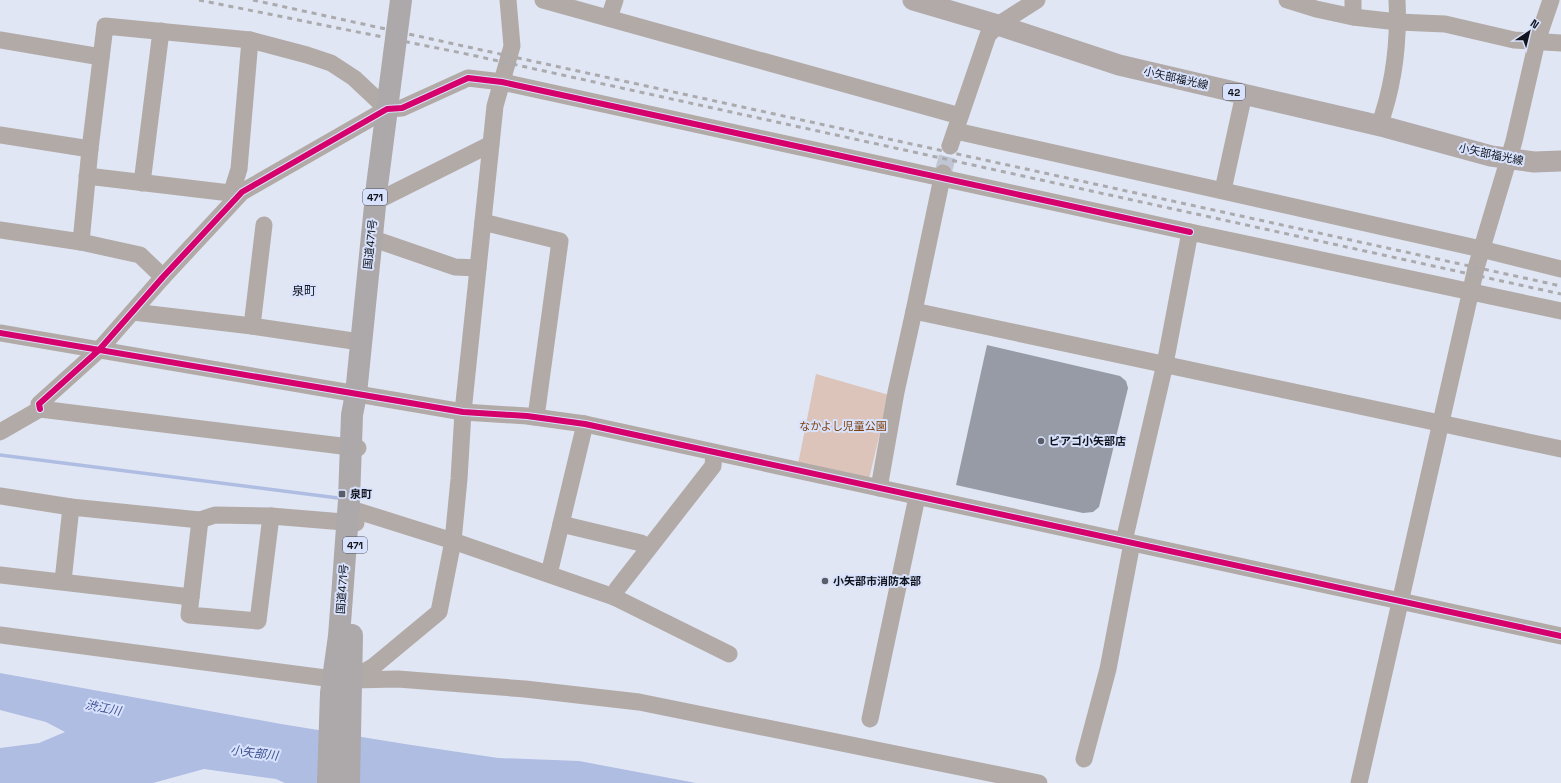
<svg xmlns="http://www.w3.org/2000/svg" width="1561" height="783" font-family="'Space Grotesk','Noto Sans JP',sans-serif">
	<rect width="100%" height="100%" fill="#e0e6f4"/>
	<polygon fill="#dcc4ba" points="816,374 889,395 869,479 798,464"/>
	<polygon fill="#afbde3" points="0,673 281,724 405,744 498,758 579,761 696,783 285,783 276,779 204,769 153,783 0,783 0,748 39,743 65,732 46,722 0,710"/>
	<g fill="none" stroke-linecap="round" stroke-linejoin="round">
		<polyline stroke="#afbde3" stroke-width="3.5" points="0,455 338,498"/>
	</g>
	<polygon fill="#979ba6" points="987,345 1120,376 1126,381 1128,388 1099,507 1093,512 1083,513 956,485"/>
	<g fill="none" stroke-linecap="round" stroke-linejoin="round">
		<polyline stroke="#c1c6d4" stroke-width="17" stroke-dasharray="17 8" stroke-linecap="butt" points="943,173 950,146"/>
		<g stroke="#b2aaa7" stroke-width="17">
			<polyline points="543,0 960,116"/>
			<polyline points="1287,0 1316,9 1353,17 1398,22 1445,24 1514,40 1561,43"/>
			<polyline points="1353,0 1353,17"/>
			<polyline points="609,18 615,0"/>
			<polyline points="0,40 101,57"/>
			<path d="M 1379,126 C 1394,85 1399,43 1397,0"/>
			<polyline points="956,131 1481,249 1561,269"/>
			<polyline points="0,135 90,149"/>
			<polyline points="950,146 988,35 998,25 1037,0"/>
			<polyline points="87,176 230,193 233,188 239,169 250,40"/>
			<polyline points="142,183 161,31"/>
			<polyline points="1223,190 1244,94"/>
			<polyline points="375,202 491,144"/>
			<polyline points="483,222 560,241 536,417"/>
			<polyline points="0,230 81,242 140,255 163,277"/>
			<polyline points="371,238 455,267 478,268"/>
			<polyline points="81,242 90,149 105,26 250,40 307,55 331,63 354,78 387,109"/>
			<polyline points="914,311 1561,449"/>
			<polyline points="133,312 252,326 360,342"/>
			<polyline points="252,326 264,225"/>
			<polyline points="0,333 463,412 527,416 585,424 1561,636"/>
			<polyline points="40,409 39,404 99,350 163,277 242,192 387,109 402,108 468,78 502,82 1190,232"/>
			<polyline points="0,432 40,409 358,448"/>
			<polyline points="879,488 896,392 914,311 943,173"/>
			<polyline points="0,496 71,507 200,520 215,515 271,516 356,523"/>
			<polyline points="348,508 453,541 614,597 729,654"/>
			<polyline points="200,520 189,615 258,621 271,516"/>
			<polyline points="561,524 641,543 648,548"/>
			<polyline points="1124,541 1165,364 1190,232 1561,311"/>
			<polyline points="549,574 585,424"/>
			<polyline points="0,575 191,597"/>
			<polyline points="63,581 71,507"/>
			<polyline points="614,597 617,589 713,466 714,453"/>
			<polyline points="0,635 333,679"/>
			<polyline points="350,680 374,666 439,612 453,541 459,479 463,412 495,106 512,46 508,0"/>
			<polyline points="352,680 398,679 525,689 639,702 1039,783"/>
			<polyline points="870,719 917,497"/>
			<polyline points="1084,759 1108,669 1132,543"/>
			<polyline points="1359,783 1476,268 1514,141 1537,41 1551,0"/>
		</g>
		<polyline stroke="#b1aaa9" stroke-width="21" points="913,0 998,25 1119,65 1385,127 1491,156 1534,162 1561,161"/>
		<g stroke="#ada8a9" stroke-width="22">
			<polyline points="328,783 331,693 339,636 343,583 349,500 352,415 356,394 377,186 401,0"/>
			<polyline points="349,783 352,635"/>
		</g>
		<g stroke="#abaaad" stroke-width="3" stroke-dasharray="5 5" stroke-linecap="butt">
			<polyline points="199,0 462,53 1561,294"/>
			<polyline points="253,0 1561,286"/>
		</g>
		<defs>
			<g id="cycleway">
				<polyline points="0,333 463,412 527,416 585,424 1561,636"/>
				<polyline points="40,409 39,404 99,350 163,277 242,192 387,109 402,108 468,78 502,82 1190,232"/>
			</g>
		</defs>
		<use href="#cycleway" stroke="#d8e2fc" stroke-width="8"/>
		<use href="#cycleway" stroke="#d6006c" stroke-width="6"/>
	</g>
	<g fill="#595e68" stroke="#d8e2fc" stroke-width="1.5">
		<circle cx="1041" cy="441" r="4"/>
		<rect x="338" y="490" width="8" height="8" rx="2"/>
		<circle cx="825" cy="581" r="4"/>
	</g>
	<g text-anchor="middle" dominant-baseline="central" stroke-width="4" stroke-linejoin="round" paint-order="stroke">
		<g fill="#d8e2fc" stroke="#4d5260" stroke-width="1">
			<rect x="1223" y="84" width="22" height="16" rx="3"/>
			<rect x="363" y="189" width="24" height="16" rx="3"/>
			<rect x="343" y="537" width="24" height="16" rx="3"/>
		</g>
		<g font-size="10" font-weight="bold" fill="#11141d">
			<text x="1234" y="92">42</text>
			<text x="375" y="197">471</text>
			<text x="355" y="545">471</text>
		</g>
		<g font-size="11" fill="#11141d" stroke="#d8e2fc">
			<text transform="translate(1176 78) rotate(13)">小矢部福光線</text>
			<text transform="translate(1491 154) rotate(12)">小矢部福光線</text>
			<text transform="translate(370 244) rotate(-84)">国道471号</text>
			<text transform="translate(342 589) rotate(-86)">国道471号</text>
		</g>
		<g font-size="11" fill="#7d3f0b" stroke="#d8e2fc">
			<text x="843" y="426">なかよし児童公園</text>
		</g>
		<g font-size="11" font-weight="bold" fill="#11141d" stroke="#d8e2fc" text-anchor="start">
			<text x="1049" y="441">ピアゴ小矢部店</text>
			<text x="350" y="494">泉町</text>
			<text x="833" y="581">小矢部市消防本部</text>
		</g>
		<g font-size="12" fill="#11141d" stroke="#d8e2fc">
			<text x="304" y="291">泉町</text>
		</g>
		<g font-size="12" font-style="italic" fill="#405291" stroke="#d8e2fc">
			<text transform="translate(103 708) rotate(11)">渋江川</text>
			<text transform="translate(254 753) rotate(7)">小矢部川</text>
		</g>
	</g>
	<g transform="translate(1529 32) rotate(35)" stroke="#d8e2fc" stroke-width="3" paint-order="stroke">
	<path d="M0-3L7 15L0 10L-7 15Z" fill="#11141d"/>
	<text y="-6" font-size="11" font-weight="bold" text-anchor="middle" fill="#11141d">N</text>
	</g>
</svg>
